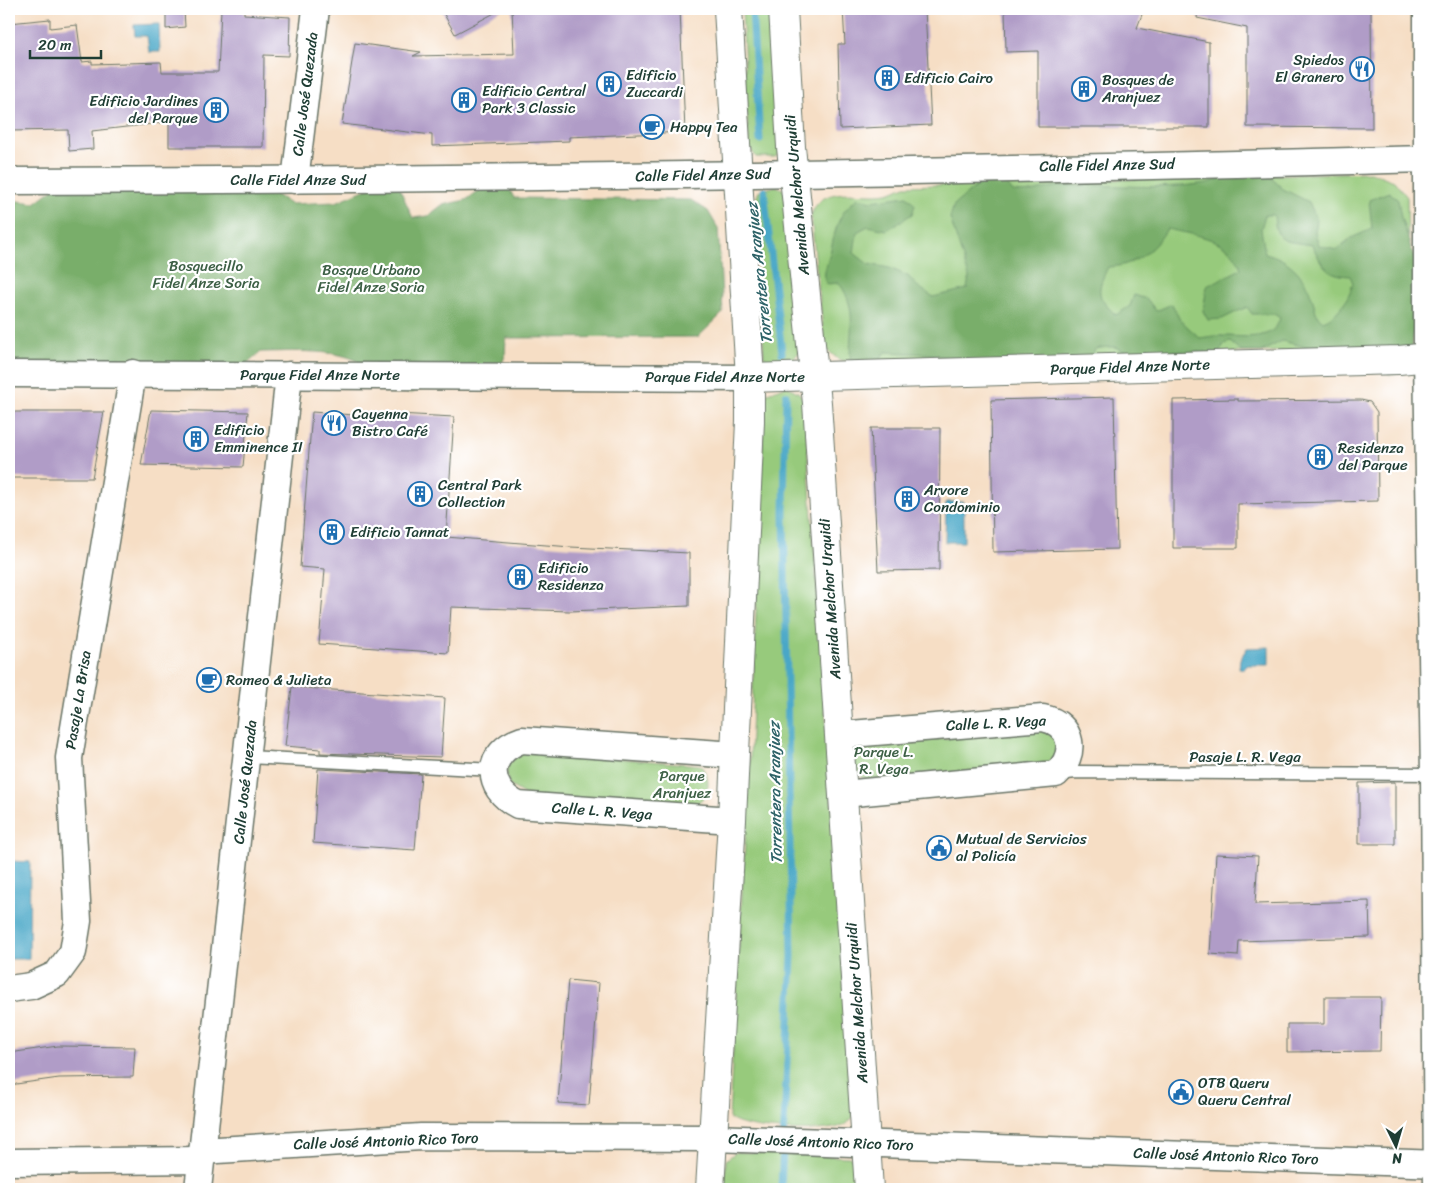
<svg xmlns="http://www.w3.org/2000/svg" width="1449" height="1198" font-family="Sriracha,sans-serif">
	<rect width="100%" height="100%" fill="#fff"/>
	<filter id="ink" filterUnits="userSpaceOnUse"><feTurbulence type="fractalNoise" baseFrequency=".02" numOctaves="2"/><feDisplacementMap in="SourceGraphic" scale="10" xChannelSelector="R" yChannelSelector="G"/><feConvolveMatrix kernelMatrix="1 2 1 2 8 2 1 2 1" color-interpolation-filters="sRGB"/></filter>
	<filter id="wash" filterUnits="userSpaceOnUse"><feTurbulence type="fractalNoise" baseFrequency=".0096" numOctaves="4" result="noise"/><feDisplacementMap in="SourceGraphic" scale="20" xChannelSelector="R" yChannelSelector="G"/><feGaussianBlur stdDeviation="1.12" result="paint"/><feColorMatrix in="noise" values="0 0 0 0 0 0 0 0 0 0 0 0 0 0 0 0 0 1.4 0 .05"/><feComposite in="paint" operator="in"/></filter>
	<g filter="url(#wash)">
		<rect width="100%" height="100%" fill="#f6dec5"/>
		<g fill="#97ca7b" stroke="#5b8458">
			<polygon points="742,9 770,9 782,152 775,157 756,157 749,147"/>
			<path d="M 1371,172 L 1394,181 L 1407,197 L 1410,333 L 1392,349 L 851,361 L 839,360 L 825,348 L 811,216 C 822,181 860,198 887,193 C 893,192 899,188 905,186 Z"/>
			<polygon points="776,186 784,190 799,352 790,363 771,363 764,357 756,199 759,191"/>
			<path d="M 787,386 L 799,393 L 804,400 L 853,1117 C 850,1120 848,1124 844,1125 C 824,1134 745,1132 729,1118 L 750,759 L 765,394 Z"/>
			<path d="M 1049,729 L 1059,735 L 1057,764 L 868,780 C 853,774 850,759 860,746 Z"/>
			<path d="M 524,751 L 700,765 C 713,780 710,798 692,806 L 529,797 L 509,785 C 504,764 508,764 524,751 Z"/>
			<polygon points="736,1152 849,1157 857,1162 861,1189 725,1189 726,1160"/>
		</g>
		<g fill="#79ae6b" stroke="#4c7650" fill-rule="evenodd">
			<path d="M 1243,169 L 1264,171 L 1283,189 L 1309,202 L 1317,220 L 1315,232 L 1319,245 L 1336,250 L 1351,238 L 1372,229 L 1369,200 L 1389,192 L 1398,200 L 1401,217 L 1418,269 L 1412,352 L 1403,370 L 1390,375 L 1335,354 L 1282,341 L 1261,352 L 1242,352 L 1230,342 L 1224,344 L 1219,353 L 1155,350 L 1142,361 C 1129,359 1130,353 1120,349 C 1113,345 1102,348 1095,349 L 1089,365 L 977,364 L 930,354 L 885,352 L 872,370 L 851,366 C 847,336 860,311 839,283 L 826,284 C 823,272 826,268 829,257 C 836,232 835,215 858,198 L 872,201 L 907,196 L 915,205 L 912,214 L 887,230 L 868,226 L 857,232 L 854,253 L 868,264 L 889,268 L 908,276 L 917,286 L 933,297 L 967,289 L 969,277 L 950,218 L 954,205 L 987,177 L 1002,178 L 1013,192 C 1035,195 1042,187 1061,186 C 1108,183 1161,191 1207,183 C 1219,180 1231,174 1243,169 ZM 1265,215 L 1274,215 C 1276,246 1286,240 1312,245 C 1322,264 1325,275 1350,276 L 1353,283 C 1349,298 1338,316 1323,321 C 1314,314 1316,308 1312,298 C 1304,274 1289,259 1265,253 L 1261,229 ZM 1167,229 C 1194,235 1233,238 1241,269 L 1207,286 L 1203,311 L 1208,320 L 1222,319 L 1247,307 L 1252,314 L 1274,314 L 1280,318 C 1274,342 1244,336 1224,336 C 1216,335 1208,337 1200,338 L 1180,320 L 1172,304 L 1156,311 L 1147,299 L 1134,295 L 1130,306 L 1116,315 C 1096,297 1096,291 1108,267 C 1135,266 1153,251 1167,229 Z"/>
			<path d="M 60,184 L 269,190 L 290,204 L 336,202 L 378,184 L 398,185 L 413,218 L 428,216 L 442,205 L 466,200 L 485,186 L 509,188 L 514,198 L 691,200 L 708,211 L 718,228 L 723,313 L 698,337 L 506,338 L 505,356 L 499,371 L 439,381 L 412,393 L 384,391 L 368,382 C 367,378 367,371 364,367 C 349,347 285,352 261,352 L 240,370 L 9,365 L 9,200 L 35,203 Z"/>
		</g>
		<g fill="#48a7c7" stroke="#34727e">
			<polygon points="159,24 160,52 149,52 147,36 135,36 134,25"/>
			<polygon points="946,502 964,502 964,542 945,542"/>
			<polygon points="1269,647 1269,665 1248,665 1244,669 1239,669 1240,659 1247,648"/>
			<polygon points="9,861 30,862 29,959 9,959"/>
		</g>
		<g fill="none" stroke-linecap="round" stroke-linejoin="round">
			<g stroke="#48a7c7" stroke-width="7">
				<polyline points="752,9 760,140"/>
				<polyline points="764,190 782,353"/>
				<polyline points="781,1189 792,956 784,513 786,395"/>
			</g>
		</g>
		<g id="blocks">
			<g fill="#b09cc7">
				<polygon points="166,9 184,9 185,27 166,29"/>
				<polygon points="221,9 244,9 244,14 290,17 289,56 264,55 263,147 169,147 169,122 92,131 93,149 69,151 68,130 9,131 9,23 50,19 50,28 77,25 82,62 92,61 92,64 161,62 162,72 218,72"/>
				<polygon points="441,9 502,9 455,34"/>
				<polygon points="512,9 680,9 685,132 569,137 569,141 432,146 432,135 342,124 355,43 421,52 413,56 514,54"/>
				<polygon points="843,9 925,9 931,125 840,129 838,44 845,44"/>
				<polygon points="1005,9 1144,9 1137,28 1209,42 1209,127 1038,127 1038,51 1006,52"/>
				<polygon points="1198,9 1371,9 1372,128 1247,127 1247,28 1197,18"/>
				<polygon points="1114,397 1117,549 993,552 991,400"/>
				<polygon points="1238,399 1238,401 1361,400 1370,402 1377,412 1378,501 1238,504 1238,548 1173,548 1173,400"/>
				<polygon points="151,410 248,412 243,467 141,465"/>
				<polygon points="9,412 104,412 92,478 9,478"/>
				<polygon points="312,412 396,418 397,414 454,417 446,537 571,547 689,553 689,606 570,611 451,607 448,653 319,644 325,569 300,567"/>
				<polygon points="871,428 940,428 939,570 878,571"/>
				<polygon points="292,687 445,698 441,757 320,753 320,749 285,746"/>
				<polygon points="318,769 421,774 415,850 313,843"/>
				<polygon points="1395,782 1395,844 1359,844 1359,783"/>
				<polygon points="1216,854 1258,856 1255,904 1369,901 1370,937 1239,941 1238,956 1210,954"/>
				<polygon points="568,980 599,983 589,1105 558,1103"/>
				<polygon points="1324,997 1381,997 1380,1051 1287,1052 1287,1024 1324,1024"/>
				<polygon points="58,1046 135,1047 133,1077 59,1078 9,1085 9,1053"/>
			</g>
		</g>
	</g>
	<g filter="url(#ink)">
		<use href="#blocks" fill-opacity="0" stroke="#6a7567" stroke-width="1"/>
		<g fill="none" stroke-linecap="round" stroke-linejoin="round">
			<defs>
				<g id="service">
					<polyline points="248,757 494,770"/>
					<polyline points="1058,774 1076,772 1434,774"/>
				</g>
				<g id="minor">
					<polyline points="1427,9 1427,357 1434,774 1437,1189"/>
					<polyline points="295,180 316,9"/>
					<path d="M 9,181 C 481,180 954,172 1426,159"/>
					<polyline points="9,374 750,378"/>
					<path d="M 839,735 L 1043,718 C 1074,724 1077,755 1056,774 L 843,794"/>
					<path d="M 732,820 L 518,805 C 484,788 486,752 522,740 L 735,755"/>
					<polyline points="9,989 31,986 57,974 73,952 78,921 69,758 133,373"/>
					<polyline points="202,1151 421,1137 713,1138 1440,1164"/>
					<polyline points="9,1162 201,1160"/>
					<polyline points="198,1189 289,375"/>
				</g>
				<polyline id="tertiary" points="750,378 1399,360 1440,356"/>
				<g id="secondary">
					<polyline points="783,9 791,147 817,403 869,1189"/>
					<polyline points="710,1189 732,820 750,421 750,378 728,9"/>
				</g>
			</defs>
			<use href="#service" stroke="#6a7567" stroke-width="15"/>
			<use href="#minor" stroke="#6a7567" stroke-width="29"/>
			<use href="#tertiary" stroke="#6a7567" stroke-width="30"/>
			<use href="#secondary" stroke="#6a7567" stroke-width="30"/>
			<use href="#service" stroke="#fff" stroke-width="12"/>
			<use href="#minor" stroke="#fff" stroke-width="26"/>
			<use href="#tertiary" stroke="#fff" stroke-width="28"/>
			<use href="#secondary" stroke="#fff" stroke-width="28"/>
		</g>
	</g>
	<defs>
		<symbol id="restaurant-ring" viewBox="-11 -11 22 22"><circle r="9.5" fill="#fff" stroke="#1f6fb2" stroke-width="1.5"/><path d="M-5-6h1v4h1v-4h1v4h1v-4h1v5L-1.5 .5V6h-2V.5L-5-1ZM5-6V6H3V1.5H1.5Q1.5-4 5-6Z" fill="#1f6fb2"/></symbol>
		<symbol id="building-ring" viewBox="-11 -11 22 22"><circle r="9.5" fill="#fff" stroke="#1f6fb2" stroke-width="1.5"/><path d="M-4-6H4V6H1V3H-1V6H-4ZM-2.5-4.3h1.7v1.8h-1.7ZM.8-4.3h1.7v1.8H.8ZM-2.5-1h1.7V.8h-1.7ZM.8-1h1.7V.8H.8Z" fill="#1f6fb2"/></symbol>
		<symbol id="cafe-ring" viewBox="-11 -11 22 22"><circle r="9.5" fill="#fff" stroke="#1f6fb2" stroke-width="1.5"/><path d="M-5.5-4.5H6V0H3Q3 3.5 0 3.5H-2.5Q-5.5 3.5-5.5 0ZM3-3.2v2h1.7v-2ZM-6 4.5H4V6H-6Z" fill="#1f6fb2"/></symbol>
		<symbol id="civic-ring" viewBox="-11 -11 22 22"><circle r="9.5" fill="#fff" stroke="#1f6fb2" stroke-width="1.5"/><path d="M-.6-6.5H3V-4.5H.6V-3L4-1V1h2V6H-6V1h2V-1L-.6-3ZM-1.2 2.5V6h2.4V2.5Z" fill="#1f6fb2"/></symbol>
	</defs>
	<g fill-rule="evenodd">
		<use href="#restaurant-ring" x="1348" y="55" width="28" height="28"/>
		<use href="#building-ring" x="873" y="64" width="28" height="28"/>
		<use href="#building-ring" x="595" y="70" width="28" height="28"/>
		<use href="#building-ring" x="1070" y="75" width="28" height="28"/>
		<use href="#building-ring" x="450" y="86" width="28" height="28"/>
		<use href="#building-ring" x="202" y="96" width="28" height="28"/>
		<use href="#cafe-ring" x="638" y="113" width="28" height="28"/>
		<use href="#restaurant-ring" x="320" y="409" width="28" height="28"/>
		<use href="#building-ring" x="182" y="425" width="28" height="28"/>
		<use href="#building-ring" x="1306" y="443" width="28" height="28"/>
		<use href="#building-ring" x="406" y="480" width="28" height="28"/>
		<use href="#building-ring" x="893" y="485" width="28" height="28"/>
		<use href="#building-ring" x="318" y="518" width="28" height="28"/>
		<use href="#building-ring" x="506" y="563" width="28" height="28"/>
		<use href="#cafe-ring" x="195" y="666" width="28" height="28"/>
		<use href="#civic-ring" x="925" y="834" width="28" height="28"/>
		<use href="#civic-ring" x="1167" y="1078" width="28" height="28"/>
	</g>
	<g text-anchor="middle" dominant-baseline="central" stroke-width="4.5" stroke-linejoin="round" paint-order="stroke">
		<g font-size="15" fill="#1f3d34" stroke="#fff" text-anchor="start">
			<text x="1344" y="60" text-anchor="end">Spiedos<tspan x="1344" dy="17">El Granero</tspan></text>
			<text x="626" y="75">Edificio<tspan x="626" dy="17">Zuccardi</tspan></text>
			<text x="904" y="78">Edificio Cairo</text>
			<text x="1102" y="80">Bosques de<tspan x="1102" dy="17">Aranjuez</tspan></text>
			<text x="482" y="91">Edificio Central<tspan x="482" dy="17">Park 3 Classic</tspan></text>
			<text x="198" y="101" text-anchor="end">Edificio Jardines<tspan x="198" dy="17">del Parque</tspan></text>
			<text x="670" y="127">Happy Tea</text>
			<text x="352" y="414">Cayenna<tspan x="352" dy="17">Bistro Café</tspan></text>
			<text x="214" y="430">Edificio<tspan x="214" dy="17">Emminence II</tspan></text>
			<text x="1338" y="448">Residenza<tspan x="1338" dy="17">del Parque</tspan></text>
			<text x="438" y="485">Central Park<tspan x="438" dy="17">Collection</tspan></text>
			<text x="924" y="490">Arvore<tspan x="924" dy="17">Condominio</tspan></text>
			<text x="350" y="532">Edificio Tannat</text>
			<text x="538" y="568">Edificio<tspan x="538" dy="17">Residenza</tspan></text>
			<text x="226" y="680">Romeo &amp; Julieta</text>
			<text x="956" y="839">Mutual de Servicios<tspan x="956" dy="17">al Policía</tspan></text>
			<text x="1198" y="1083">OTB Queru<tspan x="1198" dy="17">Queru Central</tspan></text>
		</g>
		<g font-size="15" fill="#1f3d34" stroke="#fff">
			<text transform="translate(305 94) rotate(-83)">Calle José Quezada</text>
			<text transform="translate(1107 165) rotate(-1)">Calle Fidel Anze Sud</text>
			<text transform="translate(703 175) rotate(-1)">Calle Fidel Anze Sud</text>
			<text x="298" y="180">Calle Fidel Anze Sud</text>
			<text transform="translate(797 195) rotate(-95)">Avenida Melchor Urquidi</text>
			<text transform="translate(1130 367) rotate(-2)">Parque Fidel Anze Norte</text>
			<text x="320" y="375">Parque Fidel Anze Norte</text>
			<text x="725" y="377">Parque Fidel Anze Norte</text>
			<text transform="translate(830 599) rotate(-94)">Avenida Melchor Urquidi</text>
			<text transform="translate(78 700) rotate(-81)">Pasaje La Brisa</text>
			<text transform="translate(996 723) rotate(-3)">Calle L. R. Vega</text>
			<text x="1245" y="757">Pasaje L. R. Vega</text>
			<text transform="translate(245 782) rotate(-84)">Calle José Quezada</text>
			<text transform="translate(602 811) rotate(4)">Calle L. R. Vega</text>
			<text transform="translate(857 1003) rotate(-94)">Avenida Melchor Urquidi</text>
			<text transform="translate(386 1141) rotate(-2)">Calle José Antonio Rico Toro</text>
			<text transform="translate(821 1142) rotate(2)">Calle José Antonio Rico Toro</text>
			<text transform="translate(1226 1156) rotate(2)">Calle José Antonio Rico Toro</text>
		</g>
		<g font-size="15" fill="#3d6046" stroke="#fff">
			<text x="206" y="266">Bosquecillo<tspan x="206" dy="17">Fidel Anze Soria</tspan></text>
			<text x="371" y="270">Bosque Urbano<tspan x="371" dy="17">Fidel Anze Soria</tspan></text>
			<text x="884" y="752">Parque L.<tspan x="884" dy="17">R. Vega</tspan></text>
			<text x="682" y="776">Parque<tspan x="682" dy="17">Aranjuez</tspan></text>
		</g>
		<g font-size="16" font-style="italic" fill="#2d6267" stroke="#fff">
			<text transform="translate(759 273) rotate(-96)">Torrentera Aranjuez</text>
			<text transform="translate(775 793) rotate(-91)">Torrentera Aranjuez</text>
		</g>
	</g>
	<rect width="1449" height="1198" fill="none" stroke="#fff" stroke-width="30"/>
	<g transform="translate(1396 1146) rotate(175)" stroke="#ffffff" stroke-width="4" paint-order="stroke">
	<path d="M0-4L9 19L0 12L-9 19Z" fill="#1f3d34"/>
	<text y="-8" font-size="14" font-weight="bold" text-anchor="middle" fill="#1f3d34">N</text>
	</g>
	<path d="M30 50v8h71v-8" fill="none" stroke="#1f3d34" stroke-width="2.5"/>
	<text x="38" y="50" font-size="15" fill="#1f3d34" stroke="#ffffff" stroke-width="4" paint-order="stroke">20 m</text>
</svg>
